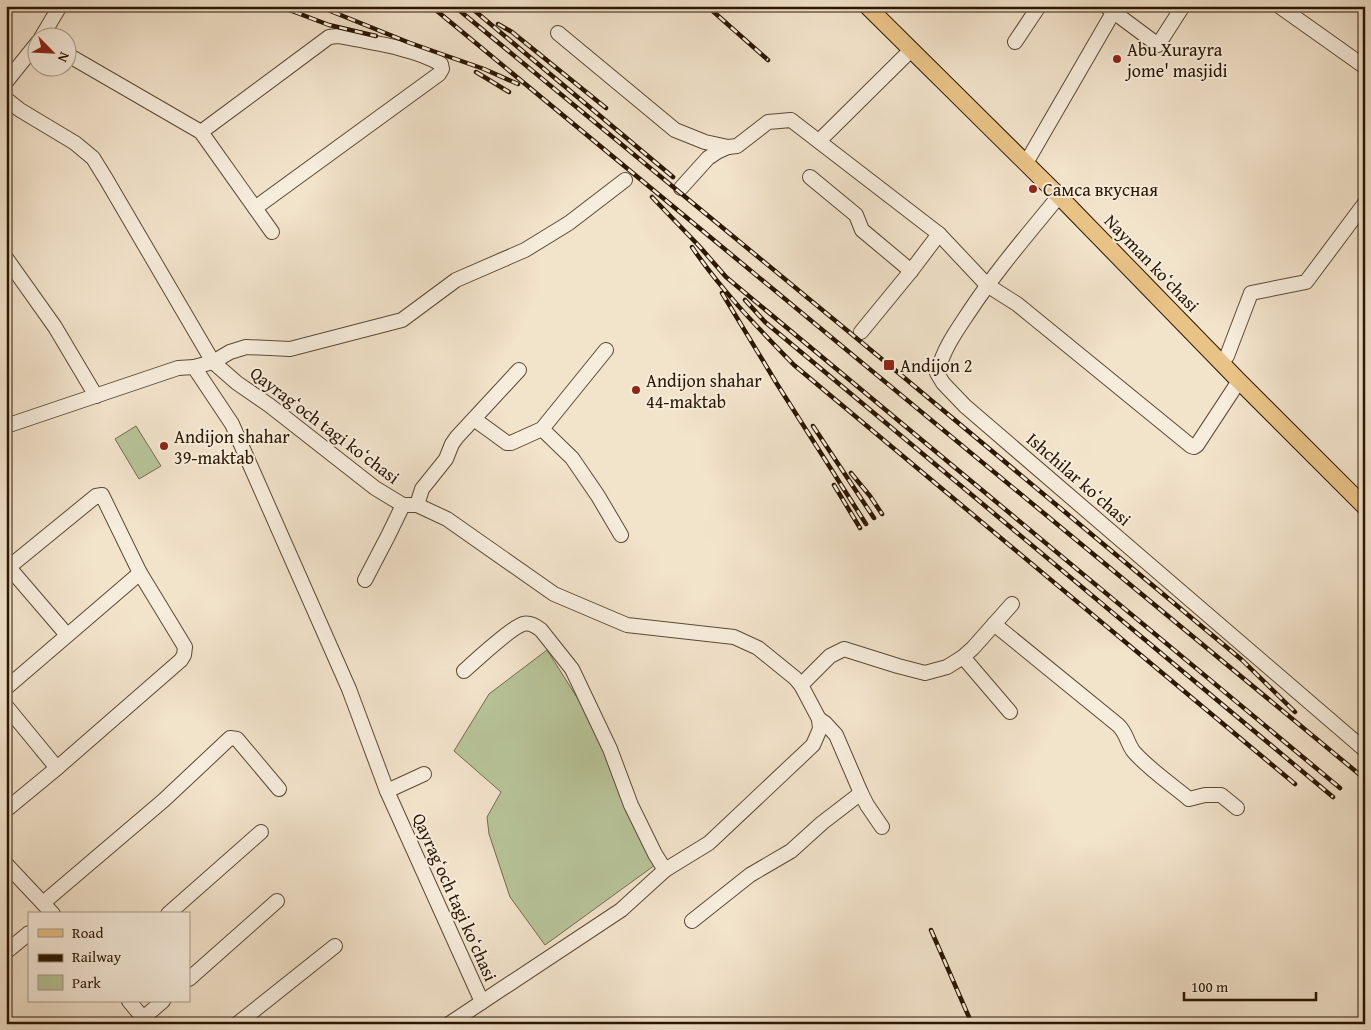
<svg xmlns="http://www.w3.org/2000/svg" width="1371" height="1030" font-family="'Gentium Book Plus',serif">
	<rect width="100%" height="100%" fill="#f2e3cb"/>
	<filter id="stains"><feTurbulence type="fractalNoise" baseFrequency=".004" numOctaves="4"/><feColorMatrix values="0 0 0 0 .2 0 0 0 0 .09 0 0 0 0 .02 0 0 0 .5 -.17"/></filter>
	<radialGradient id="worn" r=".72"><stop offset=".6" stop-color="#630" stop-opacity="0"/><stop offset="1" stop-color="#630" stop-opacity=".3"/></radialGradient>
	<g fill="#b8c499" stroke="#716d4e">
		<polygon points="136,426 161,466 139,479 115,439"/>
		<polygon points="547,650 578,699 605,750 655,865 545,945 510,897 489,834 487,817 501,792 454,751 489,694"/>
	</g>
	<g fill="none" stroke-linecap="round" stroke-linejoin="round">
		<defs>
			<g id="minor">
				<polyline points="1279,6 1365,67"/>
				<polyline points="1107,7 1158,45 1183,6"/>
				<polyline points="558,33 675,130 705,142 728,147"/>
				<polyline points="41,38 60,6"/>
				<polyline points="1015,42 1039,6"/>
				<polyline points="68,55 201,132 272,232"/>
				<polyline points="6,82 38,42"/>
				<polyline points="6,99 20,110 75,143 93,158 106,179 213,362 237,383 269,405 375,488 403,505 417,505 447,519 554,594 627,625 734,637 758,648 795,678 801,685 819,719 820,729 813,745 709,843 665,870 621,910 482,1002 387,791 349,689 232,424 194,367"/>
				<path d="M 201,132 L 329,37 L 338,36 C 369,42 414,48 441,64 L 442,69 L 439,74 L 255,208"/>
				<polyline points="819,141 911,50"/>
				<polyline points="1026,163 1114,11"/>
				<polyline points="810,177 856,215 862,230 911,271"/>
				<polyline points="681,188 708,158 717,152 728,147 737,146 768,122 791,120 939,234 911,271 861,332"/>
				<path d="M 1059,196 C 1028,234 996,271 969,312 C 955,333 944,348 937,373 L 943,383 L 965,406 L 1365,750"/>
				<polyline points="939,234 987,285 1017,304 1191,446 1194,447 1197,445 1239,381"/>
				<polyline points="6,258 55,327 96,396"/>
				<polyline points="1221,362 1227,356 1251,293 1306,282 1365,203"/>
				<polyline points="474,419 507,443 511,443 542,429 606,350"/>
				<polyline points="6,426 178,368 194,367 213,362 230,352 246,347 290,349 402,320 456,280 525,250 569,223 625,180"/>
				<polyline points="542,429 572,458 598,496 621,535"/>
				<polyline points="417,505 422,489 446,459 452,444 457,437 519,370"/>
				<polyline points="6,564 67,635"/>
				<polyline points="9,567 96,496 102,495 140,573 185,647 184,655 181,660 57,768"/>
				<polyline points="365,580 388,536 403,505"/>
				<path d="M 994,624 L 1118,725 C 1127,733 1127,744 1134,752 C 1150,770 1171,784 1189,799 L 1205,795 L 1221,795 L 1237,808"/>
				<polyline points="963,657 1010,712"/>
				<path d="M 464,671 C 475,661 512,627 523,624 C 530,622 536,626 541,630 L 572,669 L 610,749 L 631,805 L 655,854 L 665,870"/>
				<polyline points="801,685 830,656 844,649 898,666 925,673 947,667 963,657 973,648 1012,604"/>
				<polyline points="6,688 140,573"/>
				<polyline points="6,706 57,768 6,810"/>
				<polyline points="819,719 825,723 836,735 861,793 867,805 882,827"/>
				<polyline points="387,791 424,774"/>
				<polyline points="6,864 53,914"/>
				<polyline points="43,903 164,800 230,738 237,739 279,789"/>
				<polyline points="168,914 261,832"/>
				<polyline points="692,921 750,875 791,851 822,823 861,793"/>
				<polyline points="6,952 29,933"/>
				<polyline points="189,979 277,901"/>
				<polyline points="129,1001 148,1024"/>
				<polyline points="143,1018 163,1001"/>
				<polyline points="237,1024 335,946"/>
				<polyline points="449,1024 482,1002"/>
			</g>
			<polyline id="major" points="867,6 1059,196 1239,381 1365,507"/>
		</defs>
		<use href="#minor" stroke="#5c4934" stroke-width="16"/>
		<use href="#major" stroke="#2a1602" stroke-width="18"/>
		<use href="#minor" stroke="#f7eddd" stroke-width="14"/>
		<use href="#major" stroke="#e9c286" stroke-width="16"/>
		<defs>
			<g id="rail">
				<polyline points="279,6 329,25 376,36"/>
				<polyline points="318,6 410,43 484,69 518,84"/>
				<polyline points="431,6 1365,779"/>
				<polyline points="454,6 889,365 1242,660 1295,712"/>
				<polyline points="469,6 673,177"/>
				<polyline points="707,6 768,60"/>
				<polyline points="498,24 512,32 606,108"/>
				<polyline points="476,72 509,92"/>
				<polyline points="652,197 700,247 726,277 1340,788"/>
				<path d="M 692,247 C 721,290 758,328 794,365 L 1295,784"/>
				<polyline points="722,293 777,384 866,524"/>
				<polyline points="745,300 765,322 801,352 1333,797"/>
				<polyline points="813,426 874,518"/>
				<polyline points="851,473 870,496 882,514"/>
				<polyline points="834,485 860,528"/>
				<polyline points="931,930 972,1024"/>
			</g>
		</defs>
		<use href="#rail" stroke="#2a1602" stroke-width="4.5"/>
		<use href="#rail" stroke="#f7eddd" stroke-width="2.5" stroke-dasharray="8" stroke-linecap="butt"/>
	</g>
	<g fill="#8f2418" stroke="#f7eddd" stroke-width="2">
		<circle cx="1117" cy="59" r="5"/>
		<circle cx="1033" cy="189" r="5"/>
		<rect x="883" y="359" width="12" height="12" rx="2.5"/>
		<circle cx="636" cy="390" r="5"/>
		<circle cx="164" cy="446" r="5"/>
	</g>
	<g text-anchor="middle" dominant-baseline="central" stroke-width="4" stroke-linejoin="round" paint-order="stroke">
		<g font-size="18" fill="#2a1602" stroke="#f7eddd" text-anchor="start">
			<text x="1127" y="49">Abu Xurayra<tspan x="1127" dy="21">jome' masjidi</tspan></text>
			<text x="1043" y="189">Самса вкусная</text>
			<text x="900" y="365">Andijon 2</text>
			<text x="646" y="380">Andijon shahar<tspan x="646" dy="21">44-maktab</tspan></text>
			<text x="174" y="436">Andijon shahar<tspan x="174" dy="21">39-maktab</tspan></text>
		</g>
		<g font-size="18" fill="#2a1602" stroke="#f7eddd">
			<text transform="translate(1152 263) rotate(46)">Nayman koʻchasi</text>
			<text transform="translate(325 425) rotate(37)">Qayragʻoch tagi koʻchasi</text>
			<text transform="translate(1079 479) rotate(41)">Ishchilar koʻchasi</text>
			<text transform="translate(455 897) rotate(66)">Qayragʻoch tagi koʻchasi</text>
		</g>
	</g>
	<rect width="1371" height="1030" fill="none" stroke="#f2e3cb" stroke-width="25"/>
	<rect x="8" y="8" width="1356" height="1015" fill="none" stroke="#2a1602" stroke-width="2.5"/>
	<rect x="12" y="12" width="1346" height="1005" fill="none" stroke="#2a1602"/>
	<rect x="28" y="912" width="162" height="90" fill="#f7eddd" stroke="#a59785"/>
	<rect x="38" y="929" width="25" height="8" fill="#e9c286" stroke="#a59785"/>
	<text x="72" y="938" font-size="15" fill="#2a1602">Road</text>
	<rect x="38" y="954" width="25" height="8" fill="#2a1602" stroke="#a59785"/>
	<text x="72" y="962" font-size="15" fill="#2a1602">Railway</text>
	<rect x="38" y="975" width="25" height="15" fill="#b8c499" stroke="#a59785"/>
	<text x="72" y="988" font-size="15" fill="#2a1602">Park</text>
	<g transform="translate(52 52) rotate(114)"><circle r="24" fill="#f7eddd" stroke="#a59785"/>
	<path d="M0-4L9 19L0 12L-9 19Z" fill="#8f2418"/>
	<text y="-8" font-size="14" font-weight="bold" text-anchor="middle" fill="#2a1602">N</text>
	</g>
	<path d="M1184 992v8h132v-8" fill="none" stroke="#2a1602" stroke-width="2.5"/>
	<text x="1191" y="992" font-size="15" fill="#2a1602" stroke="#f7eddd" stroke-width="4" paint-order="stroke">100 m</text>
	<rect width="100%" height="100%" filter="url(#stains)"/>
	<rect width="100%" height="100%" fill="url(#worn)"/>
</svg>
